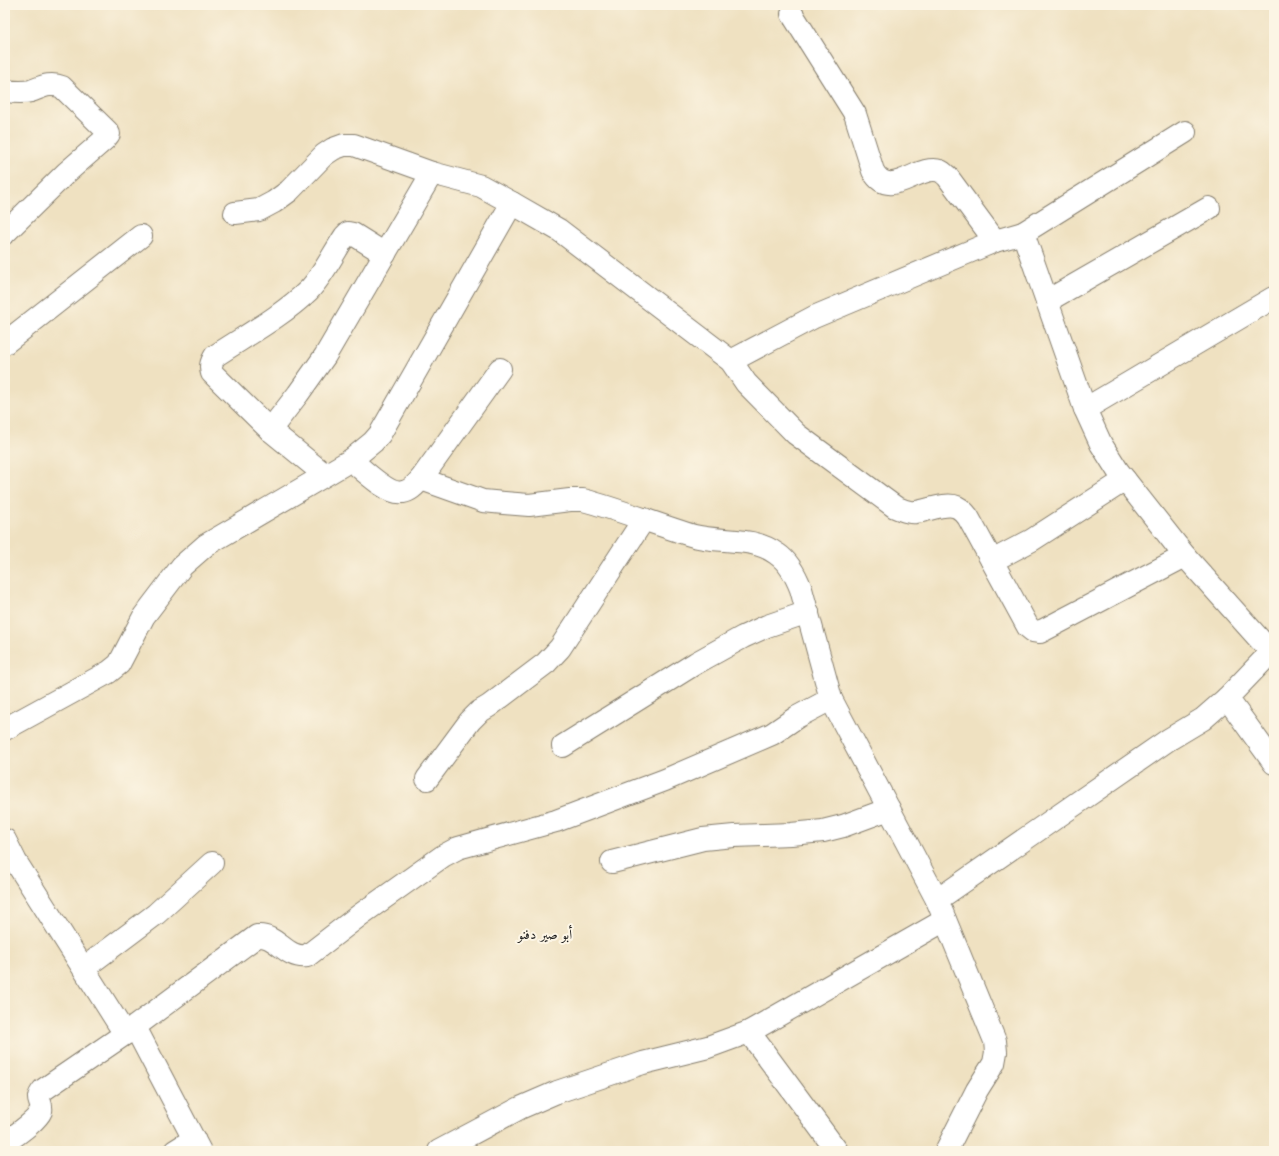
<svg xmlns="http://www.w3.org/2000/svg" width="1279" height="1156" font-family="'Old Standard TT',Amiri,serif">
	<rect width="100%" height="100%" fill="#fcf5e5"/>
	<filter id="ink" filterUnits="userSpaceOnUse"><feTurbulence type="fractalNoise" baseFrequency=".025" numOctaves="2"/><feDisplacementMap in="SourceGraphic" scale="8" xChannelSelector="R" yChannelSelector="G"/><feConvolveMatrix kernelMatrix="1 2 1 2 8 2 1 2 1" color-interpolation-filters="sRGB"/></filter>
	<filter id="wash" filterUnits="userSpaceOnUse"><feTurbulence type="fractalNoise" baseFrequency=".012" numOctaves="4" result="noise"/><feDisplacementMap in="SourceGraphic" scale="16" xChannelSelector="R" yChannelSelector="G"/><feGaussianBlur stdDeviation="0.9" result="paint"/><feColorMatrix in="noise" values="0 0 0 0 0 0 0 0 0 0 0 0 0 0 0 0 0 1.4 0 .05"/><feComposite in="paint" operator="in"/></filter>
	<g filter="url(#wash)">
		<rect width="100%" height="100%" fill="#efe1c1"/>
	</g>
	<g filter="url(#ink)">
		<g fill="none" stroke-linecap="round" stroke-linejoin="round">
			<defs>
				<g id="minor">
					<path d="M 792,14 L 855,114 L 873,171 C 890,202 918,163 940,171 C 942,171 945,175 947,176 L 995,241"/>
					<path d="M 5,91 C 14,92 22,93 31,91 C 42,87 50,82 62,87 L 107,131 L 109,134 L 105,139 L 66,173 L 5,233"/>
					<path d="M 235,213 L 259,210 L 274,202 L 289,191 L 324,155 L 333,149 L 344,145 L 354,145 L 432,173 L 481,186 L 512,203 L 559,230 L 731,361 L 746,383 L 796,434 L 895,507 C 902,510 909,513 916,512 C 927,511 946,502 957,507 C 961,509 965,513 968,517 L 1028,627 L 1033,631 L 1040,632 L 1185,556"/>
					<polyline points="1023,233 1185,132"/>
					<polyline points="1047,301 1209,208"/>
					<polyline points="5,343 141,236"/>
					<polyline points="731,361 814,317 995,241 1023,233 1085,409 1101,444 1118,471 1185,556 1271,652"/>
					<polyline points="1085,409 1273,298"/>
					<polyline points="270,430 298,394 325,356 432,173"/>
					<path d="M 351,460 C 362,469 389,496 403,492 C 411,491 416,484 421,479 L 500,369"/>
					<path d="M 324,474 L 270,430 L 212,373 C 210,366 211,363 215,356 C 247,335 282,316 309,290 C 324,274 333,254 345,236 L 348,233 L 353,234 L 385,254"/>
					<path d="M 421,479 L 483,501 L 504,503 L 529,505 L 570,500 L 583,500 C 621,510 657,525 694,536 C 722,543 753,536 777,554 C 789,562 796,576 801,589 L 831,699 L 937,900 L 995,1041 L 996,1052 L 994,1063 L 977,1090 L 946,1151"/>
					<polyline points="992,561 1032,540 1125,480"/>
					<polyline points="1227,698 1274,763"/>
					<polyline points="5,729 109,672 119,664 144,616 182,566 206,545 351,460 373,442 380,434 512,203"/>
					<polyline points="563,746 696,663 743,637 767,626 808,612"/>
					<polyline points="427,779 470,721 479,712 489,706 546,663 560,648 644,519"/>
					<polyline points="5,840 16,862 125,1034"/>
					<polyline points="612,862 703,839 734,836 791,834 823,831 843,826 889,809"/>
					<polyline points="937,900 1168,740 1203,719 1227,698 1274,649"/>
					<polyline points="84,968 156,914 212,863"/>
					<polyline points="135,1027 200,1151"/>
					<polyline points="749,1032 837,1151"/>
					<path d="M 5,1143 C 14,1136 37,1121 41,1111 C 43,1101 34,1101 43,1090 L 125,1034 L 257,936 C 277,934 285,959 307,956 L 360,915 L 443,856 L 458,848 L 556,821 L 665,780 L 772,734 L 797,717 L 831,699"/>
					<polyline points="175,1151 194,1139"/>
					<polyline points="439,1151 520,1108 557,1092 643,1063 708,1047 749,1032 945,920"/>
				</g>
			</defs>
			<use href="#minor" stroke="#867e6e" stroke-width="24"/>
			<use href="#minor" stroke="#fff" stroke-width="22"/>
		</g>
	</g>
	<g text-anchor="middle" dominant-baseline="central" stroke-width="4" stroke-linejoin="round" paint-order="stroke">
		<g font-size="14" fill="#1c1c1c" stroke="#fcf5e5">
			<text x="545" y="935">أبو صير دفنو</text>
		</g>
	</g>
	<rect width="1279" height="1156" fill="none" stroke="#fcf5e5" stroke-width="20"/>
</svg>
